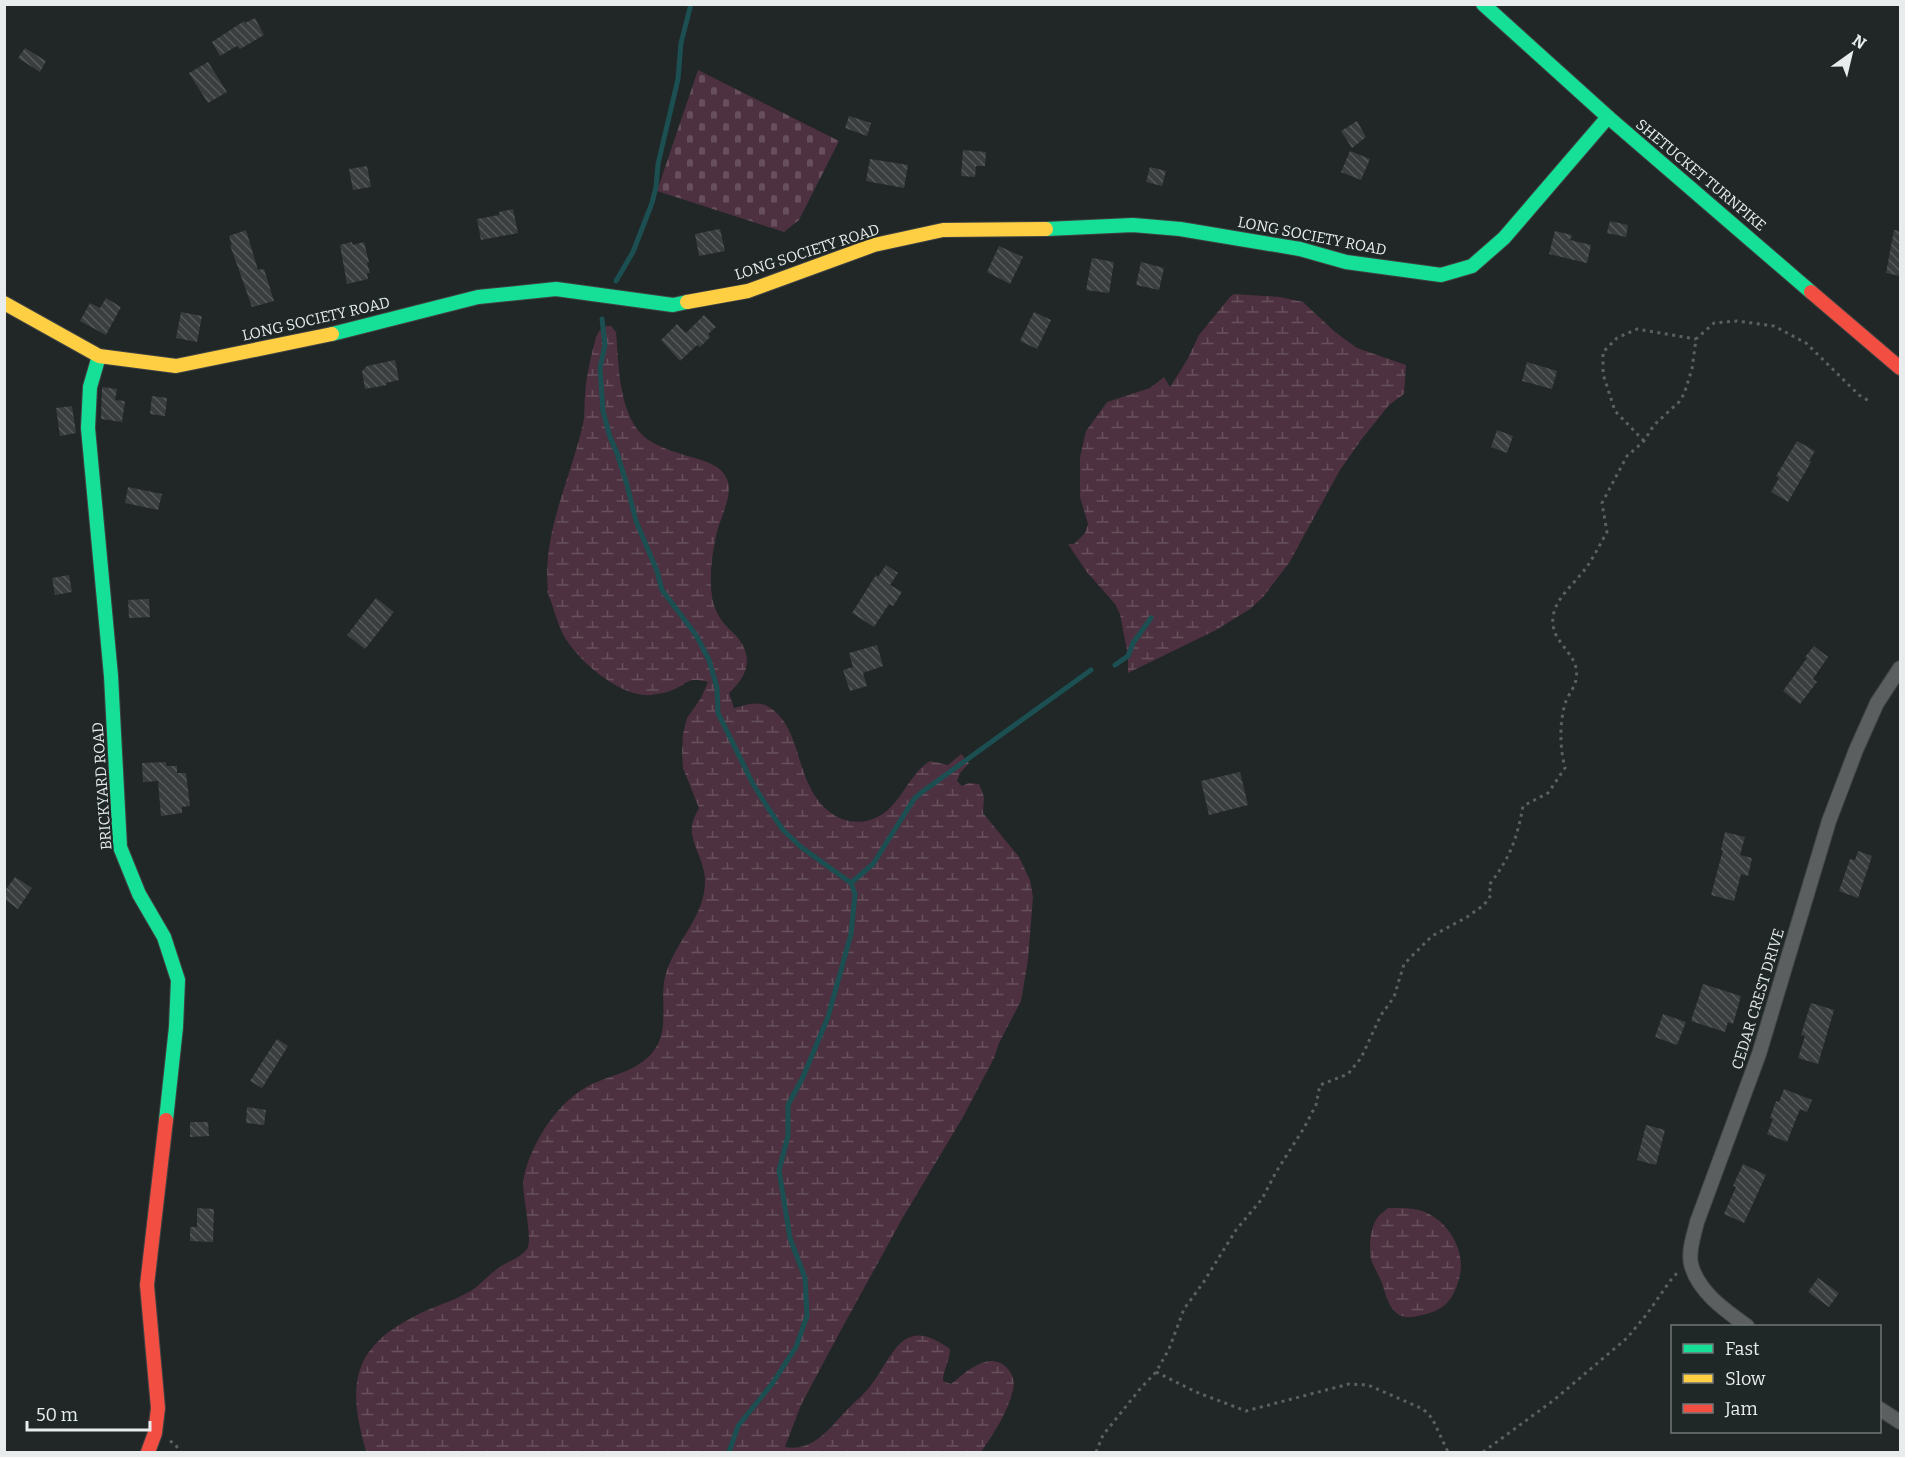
<svg xmlns="http://www.w3.org/2000/svg" width="1905" height="1457" font-family="Bitter,serif">
	<defs>
		<pattern id="wetland-marsh" width="20" height="14" patternUnits="userSpaceOnUse" patternTransform="scale(1.5)"><rect width="20" height="14" fill="#4d3140"/><path d="M1 5h8M5 5V1M11 12h8M15 12V8" fill="none" stroke="#674f5c"/></pattern>
		<pattern id="cemetery-stones" width="16" height="16" patternUnits="userSpaceOnUse" patternTransform="scale(1.5)"><rect width="16" height="16" fill="#4d3140"/><path d="M2 7V4a2 2 0 0 1 4 0v3zM10 15v-3a2 2 0 0 1 4 0v3z" fill="#674f5c"/></pattern>
		<pattern id="building-back-hatch" width="6" height="6" patternUnits="userSpaceOnUse" patternTransform="scale(1.5)"><rect width="6" height="6" fill="#3b3e3e"/><path d="M-1 5l2 2M0 0l6 6M5-1l2 2" fill="none" stroke="#575a5a"/></pattern>
	</defs>
	<rect width="100%" height="100%" fill="#212626"/>
	<g fill="url(#wetland-marsh)">
		<polygon points="1234,294 1280,297 1303,302 1335,332 1357,348 1406,365 1404,394 1389,405 1361,440 1340,470 1289,563 1263,597 1250,609 1216,630 1128,673 1128,656 1120,614 1115,604 1086,571 1068,544 1074,544 1085,533 1088,524 1080,497 1080,457 1086,431 1107,402 1150,388 1164,377 1170,387 1187,360 1199,335 1230,297"/>
		<path d="M 607,326 L 611,326 L 616,332 C 619,365 618,417 647,439 C 662,449 681,454 698,459 C 710,463 721,466 727,479 C 734,495 719,520 716,536 C 712,555 709,577 712,596 C 713,607 720,620 728,628 C 731,631 735,634 738,638 C 754,659 747,677 729,693 L 734,708 C 743,706 755,701 765,705 C 796,720 796,761 810,787 C 823,815 852,832 881,815 C 902,802 909,774 930,761 L 948,765 L 961,754 L 969,763 L 960,773 L 957,781 L 962,786 L 969,783 L 979,784 L 984,797 L 983,813 L 1019,857 L 1030,880 L 1033,897 L 1028,960 L 1021,1001 L 999,1043 L 994,1058 L 963,1117 L 902,1219 L 835,1341 L 801,1405 L 785,1447 C 812,1452 828,1430 845,1412 C 852,1404 861,1397 868,1389 C 893,1359 900,1312 950,1349 C 950,1361 943,1370 943,1381 L 951,1384 C 965,1373 989,1349 1007,1368 C 1013,1374 1015,1382 1013,1390 C 1008,1412 994,1433 981,1452 L 366,1452 L 366,1451 C 346,1383 353,1346 419,1314 C 434,1306 451,1302 465,1294 C 478,1288 486,1277 497,1269 C 507,1261 518,1260 527,1249 C 533,1242 523,1197 523,1183 C 524,1172 529,1158 534,1148 C 545,1124 565,1098 590,1085 C 613,1074 645,1070 658,1044 C 668,1024 660,998 665,977 C 673,944 705,917 705,882 C 706,862 689,842 692,825 C 693,819 696,814 699,808 L 683,768 L 682,753 L 683,734 L 687,718 L 701,698 L 708,682 C 685,676 688,685 670,691 C 665,693 657,694 651,695 C 621,698 576,660 563,634 C 556,620 553,605 547,591 L 548,591 C 542,532 570,481 583,424 C 585,415 584,406 585,396 C 586,377 591,356 596,337 L 600,330 Z"/>
		<path d="M 1388,1208 C 1401,1208 1417,1207 1429,1214 C 1450,1225 1465,1251 1460,1275 C 1454,1299 1446,1310 1422,1315 C 1414,1317 1407,1319 1399,1315 C 1389,1309 1385,1293 1382,1283 C 1379,1276 1375,1269 1372,1262 C 1368,1251 1370,1226 1378,1217 C 1380,1214 1385,1211 1388,1208 Z"/>
	</g>
	<polygon fill="url(#cemetery-stones)" points="698,70 839,141 799,220 784,232 657,191"/>
	<g fill="none" stroke-linecap="round" stroke-linejoin="round">
		<g stroke="#1c4f51" stroke-width="5">
			<polyline points="616,281 633,252 652,203 656,187 658,164 678,79 681,43 691,4"/>
			<polyline points="602,319 605,345 600,368 603,411 610,437 617,453 627,485 636,521 657,571 662,590 696,635 709,660 717,688 718,713 753,784 768,808 783,830 801,847 851,883 855,894 851,934 828,1017 803,1077 788,1105 788,1136 779,1170 790,1238 805,1278 807,1316 796,1347 772,1384 738,1426 729,1452"/>
			<polyline points="1115,665 1128,656 1133,643 1151,618"/>
			<polyline points="851,883 873,864 914,799 922,792 1091,670"/>
		</g>
	</g>
	<g fill="url(#building-back-hatch)">
		<polygon points="255,18 264,35 240,49 237,46 220,56 212,42 244,21 245,23"/>
		<polygon points="25,48 46,61 40,72 18,58"/>
		<polygon points="208,62 227,92 208,103 189,73"/>
		<polygon points="849,116 871,123 867,136 845,128"/>
		<polygon points="1357,121 1366,137 1352,148 1341,131"/>
		<polygon points="963,150 986,152 985,166 976,166 975,177 961,176"/>
		<polygon points="1350,151 1370,159 1361,180 1341,172"/>
		<polygon points="870,159 908,165 904,188 866,181"/>
		<polygon points="367,166 371,187 353,190 349,169"/>
		<polygon points="1150,167 1166,171 1162,186 1146,182"/>
		<polygon points="513,209 518,233 481,240 477,219 499,215 499,212"/>
		<polygon points="1610,221 1628,225 1626,237 1607,233"/>
		<polygon points="720,229 725,251 699,256 695,234"/>
		<polygon points="246,230 258,270 264,269 274,301 252,307 230,245 232,245 229,236"/>
		<polygon points="1894,230 1900,231 1900,276 1886,273"/>
		<polygon points="1555,231 1572,235 1570,240 1591,245 1587,263 1549,254"/>
		<polygon points="352,242 353,245 364,242 369,262 367,263 370,273 367,273 368,279 347,284 340,245"/>
		<polygon points="999,246 1023,257 1010,284 987,272"/>
		<polygon points="1092,258 1114,262 1109,293 1086,290"/>
		<polygon points="1141,262 1164,268 1159,290 1136,285"/>
		<polygon points="106,298 121,307 106,335 80,321 90,303 100,308"/>
		<polygon points="181,312 202,316 197,342 176,338"/>
		<polygon points="1034,312 1051,320 1037,349 1020,341"/>
		<polygon points="704,315 716,327 708,334 710,337 700,347 697,345 680,361 661,340 677,324 686,333"/>
		<polygon points="395,360 399,380 386,383 387,385 365,389 362,371 367,366"/>
		<polygon points="1527,362 1557,371 1552,389 1522,381"/>
		<polygon points="102,387 117,389 115,400 125,401 122,422 101,419"/>
		<polygon points="152,396 167,398 165,416 150,414"/>
		<polygon points="72,406 76,433 60,436 56,408"/>
		<polygon points="1497,430 1513,436 1507,453 1491,447"/>
		<polygon points="1797,441 1815,451 1809,461 1811,462 1788,502 1771,492 1779,478 1776,476"/>
		<polygon points="128,487 162,494 158,510 125,503"/>
		<polygon points="886,565 898,573 890,585 902,592 893,606 889,604 874,627 852,613 876,575 878,577"/>
		<polygon points="69,575 72,592 55,595 52,578"/>
		<polygon points="376,598 394,612 365,649 347,635"/>
		<polygon points="149,599 150,617 129,618 128,600"/>
		<polygon points="877,645 883,666 863,673 867,686 850,691 843,670 853,667 849,653"/>
		<polygon points="1814,646 1828,657 1813,679 1817,682 1800,704 1783,691 1807,658 1805,657"/>
		<polygon points="166,762 166,766 177,766 177,773 186,773 190,806 182,807 182,813 161,816 158,781 143,782 142,763"/>
		<polygon points="1240,772 1248,805 1209,815 1201,781"/>
		<polygon points="1725,832 1745,837 1740,855 1752,858 1748,876 1741,874 1734,901 1711,895 1723,850 1721,850"/>
		<polygon points="1858,851 1872,856 1858,898 1839,891 1850,859 1855,860"/>
		<polygon points="15,877 32,888 18,909 4,899 4,892"/>
		<polygon points="1703,984 1741,996 1733,1024 1728,1022 1725,1032 1691,1021"/>
		<polygon points="1811,1003 1834,1010 1818,1064 1798,1058 1805,1036 1801,1035"/>
		<polygon points="1663,1014 1686,1022 1677,1045 1655,1037"/>
		<polygon points="277,1039 288,1046 262,1088 250,1081"/>
		<polygon points="1784,1089 1812,1100 1807,1112 1800,1109 1787,1142 1767,1134 1773,1119 1770,1118 1776,1101 1779,1102"/>
		<polygon points="247,1107 266,1110 264,1125 246,1123"/>
		<polygon points="190,1122 208,1122 209,1136 190,1137"/>
		<polygon points="1646,1125 1665,1130 1656,1165 1637,1160"/>
		<polygon points="1743,1164 1766,1175 1744,1223 1724,1214 1736,1187 1733,1186"/>
		<polygon points="197,1208 214,1209 213,1242 190,1241 190,1227 197,1227"/>
		<polygon points="1818,1278 1839,1293 1829,1307 1808,1292"/>
	</g>
	<g fill="none" stroke-linecap="round" stroke-linejoin="round">
		<defs>
			<g id="street">
				<path d="M 1747,1326 C 1726,1311 1698,1292 1691,1264 C 1688,1251 1694,1235 1697,1222 L 1759,1054 L 1829,821 L 1856,750 L 1877,703 L 1900,668"/>
				<polyline points="1880,1409 1900,1422"/>
			</g>
			<g id="fast">
				<polyline points="1483,4 1608,117 1811,292"/>
				<polyline points="1046,229 1133,225 1180,229 1300,249 1346,262 1441,275 1472,266 1504,238 1608,117"/>
				<polyline points="332,334 478,297 556,289 673,305 687,302"/>
				<polyline points="99,356 90,387 88,428 111,676 120,847 139,894 164,937 178,980 176,1027 166,1120"/>
			</g>
			<g id="slow">
				<polyline points="687,302 748,291 874,245 943,230 1046,229"/>
				<polyline points="4,303 99,356 176,366 332,334"/>
			</g>
			<g id="jam">
				<polyline points="1811,292 1900,368"/>
				<polyline points="148,1452 155,1433 158,1408 147,1285 166,1120"/>
			</g>
		</defs>
		<use href="#street" stroke="#3f4343" stroke-width="16"/>
		<use href="#fast" stroke="#3f4343" stroke-width="16"/>
		<use href="#slow" stroke="#3f4343" stroke-width="16"/>
		<use href="#jam" stroke="#3f4343" stroke-width="16"/>
		<g stroke="#5d6060" stroke-width="3" stroke-dasharray="3 4.5" stroke-linecap="butt">
			<polyline points="1644,441 1615,411 1603,374 1603,352 1617,338 1637,329 1696,339"/>
			<polyline points="1156,1372 1196,1392 1246,1411 1349,1384 1368,1385 1423,1409 1432,1418 1448,1452"/>
			<polyline points="170,1441 175,1444 180,1452"/>
			<path d="M 1096,1452 L 1103,1435 L 1140,1389 L 1156,1372 L 1169,1349 L 1184,1309 L 1203,1283 L 1236,1230 L 1262,1199 L 1276,1172 L 1304,1128 L 1316,1105 L 1320,1085 L 1348,1074 L 1361,1058 L 1381,1015 L 1394,997 L 1404,964 L 1432,936 L 1467,917 L 1484,905 L 1491,895 L 1489,885 C 1510,858 1517,839 1523,806 L 1548,793 L 1565,768 C 1560,748 1559,725 1565,704 C 1567,696 1575,688 1576,679 C 1580,661 1564,650 1556,635 C 1543,607 1572,587 1586,568 C 1594,557 1600,544 1607,532 L 1602,503 L 1627,456 L 1644,441 L 1654,425 L 1679,402 L 1684,394 L 1692,369 L 1696,339 L 1714,323 L 1737,321 L 1774,326 L 1806,343 L 1859,395 L 1869,401"/>
			<polyline points="1483,1452 1554,1400 1627,1338 1647,1314 1670,1281 1678,1272"/>
		</g>
		<use href="#street" stroke="#5c5f5f" stroke-width="14"/>
		<use href="#fast" stroke="#16e098" stroke-width="14"/>
		<use href="#slow" stroke="#ffcf43" stroke-width="14"/>
		<use href="#jam" stroke="#f24e42" stroke-width="14"/>
	</g>
	<g text-anchor="middle" dominant-baseline="central" stroke-width="4.5" stroke-linejoin="round" paint-order="stroke">
		<g font-size="15" fill="#e8ecec" stroke="#202727">
			<text transform="translate(1701 175) rotate(40)">SHETUCKET TURNPIKE</text>
			<text transform="translate(1312 236) rotate(11)">LONG SOCIETY ROAD</text>
			<text transform="translate(807 252) rotate(-18)">LONG SOCIETY ROAD</text>
			<text transform="translate(316 319) rotate(-13)">LONG SOCIETY ROAD</text>
			<text transform="translate(102 786) rotate(-94)">BRICKYARD ROAD</text>
			<text transform="translate(1758 999) rotate(-73)">CEDAR CREST DRIVE</text>
		</g>
	</g>
	<rect width="1905" height="1457" fill="none" stroke="#e8ecec" stroke-width="12"/>
	<rect x="1671" y="1325" width="210" height="108" fill="#202727" stroke="#707676" stroke-width="1.5"/>
	<rect x="1683" y="1344" width="30" height="9" fill="#16e098" stroke="#707676" stroke-width="1.5"/>
	<text x="1725" y="1355" font-size="18" fill="#e8ecec">Fast</text>
	<rect x="1683" y="1374" width="30" height="9" fill="#ffcf43" stroke="#707676" stroke-width="1.5"/>
	<text x="1725" y="1385" font-size="18" fill="#e8ecec">Slow</text>
	<rect x="1683" y="1404" width="30" height="9" fill="#f24e42" stroke="#707676" stroke-width="1.5"/>
	<text x="1725" y="1415" font-size="18" fill="#e8ecec">Jam</text>
	<g transform="translate(1851 54) rotate(34)" stroke="#202727" stroke-width="4.5" paint-order="stroke">
	<path d="M0-4.5L10 22L0 15L-10 22Z" fill="#e8ecec"/>
	<text y="-9" font-size="16" font-weight="bold" text-anchor="middle" fill="#e8ecec">N</text>
	</g>
	<path d="M27 1421v9h123v-9" fill="none" stroke="#e8ecec" stroke-width="3"/>
	<text x="36" y="1421" font-size="18" fill="#e8ecec" stroke="#202727" stroke-width="4.5" paint-order="stroke">50 m</text>
</svg>
